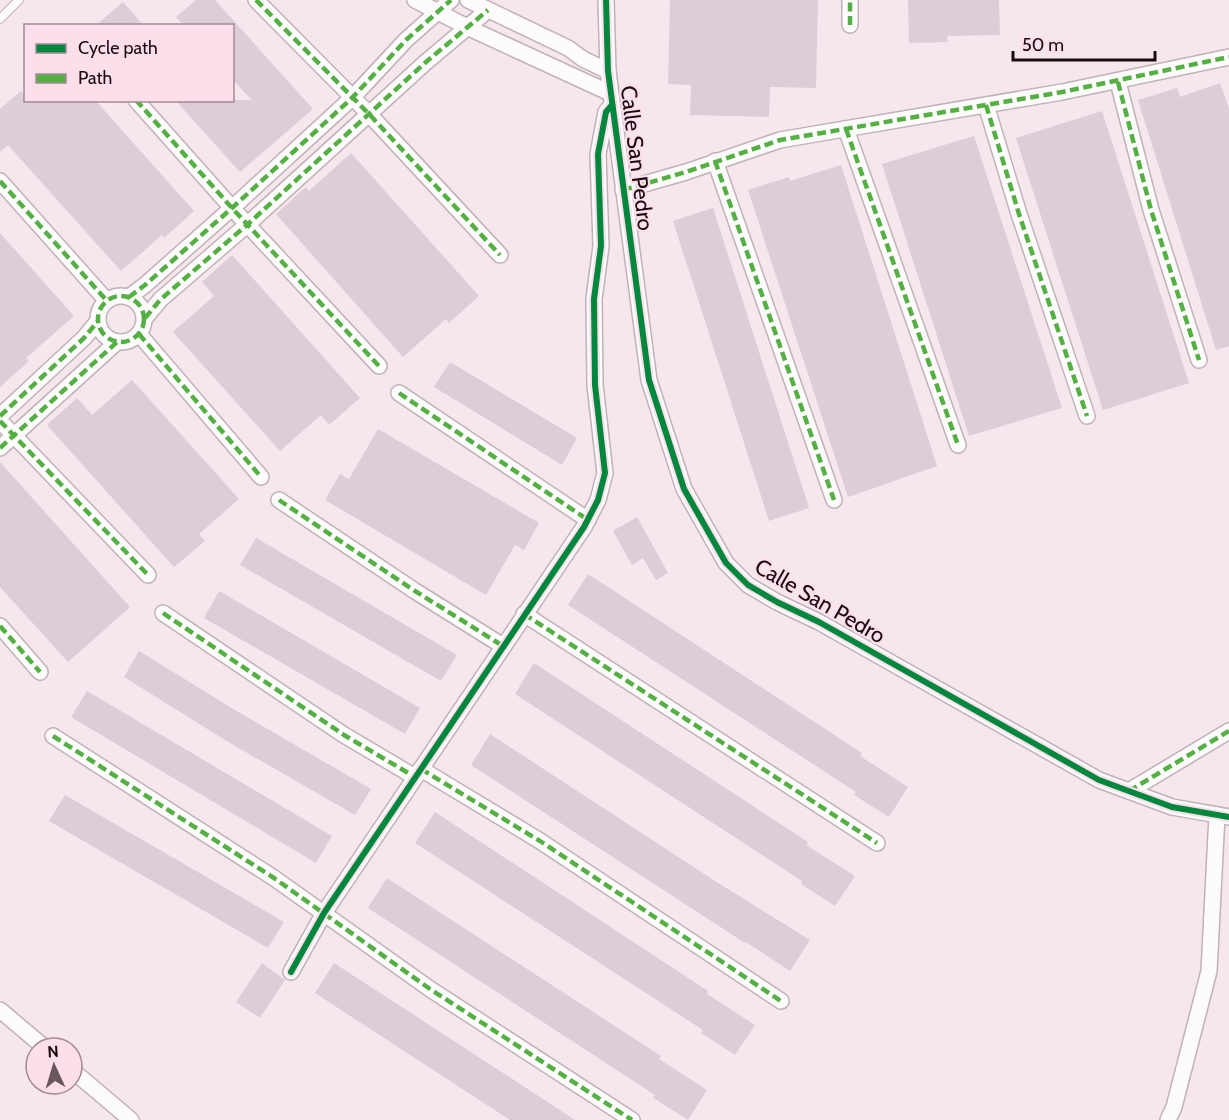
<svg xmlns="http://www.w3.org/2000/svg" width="1229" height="1120" font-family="Cabin,sans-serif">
	<rect width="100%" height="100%" fill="#f6e6ed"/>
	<g fill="#dccdd6">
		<polygon points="196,0 215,0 313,109 240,172 175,100 252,100 232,79 232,26 184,26 176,17"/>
		<polygon points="670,0 818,0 816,88 770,87 769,117 690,115 691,85 668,84"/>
		<polygon points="908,0 999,0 1000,35 947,36 948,42 909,43"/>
		<polygon points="123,2 144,26 95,26"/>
		<polygon points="1220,83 1229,109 1229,346 1216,350 1138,100 1177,88 1180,97"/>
		<polygon points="21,91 26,96 26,100 95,100 194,211 164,238 162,235 121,271 8,145 0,152 0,109"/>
		<polygon points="1102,111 1189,383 1103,410 1016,138"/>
		<polygon points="974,136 1062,408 969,436 882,164"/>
		<polygon points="351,153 479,296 449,323 446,319 403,357 276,214 306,187 309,191"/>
		<polygon points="841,165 937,466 848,497 748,190 789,177 790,181"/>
		<polygon points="713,208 809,508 769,521 673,221"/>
		<polygon points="0,233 74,316 26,358 29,361 0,387"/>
		<polygon points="232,255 360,398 329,425 321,415 280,451 173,332 214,296 202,282"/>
		<polygon points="450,362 577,438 562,465 434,387"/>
		<polygon points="132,380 239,499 199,534 205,541 174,567 47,425 77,398 92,415"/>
		<polygon points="378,429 539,523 524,550 515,545 486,595 325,500 340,474 349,479"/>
		<polygon points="0,462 130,607 68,662 0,587"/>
		<polygon points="637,517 668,573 656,580 643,558 632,565 613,531"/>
		<polygon points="256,538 457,655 441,681 240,565"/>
		<polygon points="588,574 862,753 860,756 908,787 889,817 854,795 856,792 568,605"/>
		<polygon points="219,591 420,708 405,734 204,618"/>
		<polygon points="139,651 235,710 371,789 355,815 225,740 124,677"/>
		<polygon points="534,663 808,842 806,845 855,876 835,906 801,884 802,881 515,694"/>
		<polygon points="87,691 332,836 316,863 71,717"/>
		<polygon points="490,734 715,881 810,940 790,971 746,942 745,943 471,765"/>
		<polygon points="65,795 284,922 268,948 49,821"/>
		<polygon points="435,812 708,991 707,994 755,1025 735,1055 701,1033 703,1030 415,843"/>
		<polygon points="387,878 661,1056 659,1059 707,1090 688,1120 653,1098 655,1095 368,908"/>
		<polygon points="262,963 285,980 260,1018 236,1002"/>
		<polygon points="334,963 514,1080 575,1120 510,1120 315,993"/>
	</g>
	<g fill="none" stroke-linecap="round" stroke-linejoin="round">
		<defs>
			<polyline id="service" points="0,19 19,0"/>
			<g id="minor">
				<polyline points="256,0 369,114 500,255"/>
				<polyline points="415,0 469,28 610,93"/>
				<polyline points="468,0 568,48 583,59 608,71"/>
				<polyline points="606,0 608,71 649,380 684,489 726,563 748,585 777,602 819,622 1099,780 1172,807 1229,817"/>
				<polyline points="850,25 850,0"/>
				<polyline points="1118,82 1151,210 1199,360"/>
				<polyline points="136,100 232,208 379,366"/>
				<polyline points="986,105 1019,214 1087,416"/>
				<polyline points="846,129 958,445"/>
				<polyline points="715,161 834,500"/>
				<polyline points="0,181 107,301"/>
				<polyline points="623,190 686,172 780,140 1062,92 1229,57"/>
				<circle cx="121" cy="319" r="23"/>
				<polyline points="129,297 145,285 232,208 352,98 406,40 451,0"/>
				<polyline points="145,318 161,299 248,224 426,62 488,10"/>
				<polyline points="139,334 261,477"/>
				<polyline points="399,393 588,520"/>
				<polyline points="0,416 84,338 98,321"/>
				<polyline points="0,421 148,575"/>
				<polyline points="0,448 117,342"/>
				<polyline points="279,500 415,591 503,646"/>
				<polyline points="163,613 344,735 415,777"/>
				<polyline points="524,614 877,843"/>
				<polyline points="0,626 40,672"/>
				<polyline points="53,736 274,878 430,989 632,1120"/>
				<polyline points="421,769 540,841 781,1001"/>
				<polyline points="1129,791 1229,731"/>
				<polyline points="291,972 324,913 584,527 598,500 605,473 595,385 594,299 601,246 598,154 606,112 612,105"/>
				<polyline points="0,1010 45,1048"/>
				<polyline points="72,1070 131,1120"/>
				<polyline points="1168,1120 1174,1107 1209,971 1217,815"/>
			</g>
		</defs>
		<use href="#service" stroke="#c1b1b9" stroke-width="10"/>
		<use href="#minor" stroke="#c1b1b9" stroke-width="18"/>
		<use href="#service" stroke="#fefbfc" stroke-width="8"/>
		<use href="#minor" stroke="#fefbfc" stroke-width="15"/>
		<g stroke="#55b044" stroke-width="4.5" stroke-dasharray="9 4.5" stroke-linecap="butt">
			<polyline points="256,0 369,114 500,255"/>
			<polyline points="850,25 850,0"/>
			<polyline points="1118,82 1151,210 1199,360"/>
			<polyline points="136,100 232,208 379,366"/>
			<polyline points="986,105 1019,214 1087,416"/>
			<polyline points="846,129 958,445"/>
			<polyline points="715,161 834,500"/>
			<polyline points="0,181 107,301"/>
			<polyline points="623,190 686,172 780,140 1062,92 1229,57"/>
			<circle cx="121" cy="319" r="23"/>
			<polyline points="129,297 145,285 232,208 352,98 406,40 451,0"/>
			<polyline points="145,318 161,299 248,224 426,62 488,10"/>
			<polyline points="139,334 261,477"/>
			<polyline points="399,393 588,520"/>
			<polyline points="0,416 84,338 98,321"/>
			<polyline points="0,421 148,575"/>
			<polyline points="0,448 117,342"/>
			<polyline points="279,500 415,591 503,646"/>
			<polyline points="163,613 344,735 415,777"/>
			<polyline points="524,614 877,843"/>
			<polyline points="0,626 40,672"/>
			<polyline points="53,736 274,878 430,989 632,1120"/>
			<polyline points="421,769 540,841 781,1001"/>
			<polyline points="1129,791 1229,731"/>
		</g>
		<defs>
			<g id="cycleway">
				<polyline points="606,0 608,71 649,380 684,489 726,563 748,585 777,602 819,622 1099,780 1172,807 1229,817"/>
				<polyline points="291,972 324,913 584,527 598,500 605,473 595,385 594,299 601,246 598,154 606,112 612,105"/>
			</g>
		</defs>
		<use href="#cycleway" stroke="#fddfec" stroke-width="10"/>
		<use href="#cycleway" stroke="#00873e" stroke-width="6"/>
	</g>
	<g text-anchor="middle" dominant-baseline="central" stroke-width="4.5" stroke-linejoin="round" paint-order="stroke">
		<g font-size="22" fill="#1a0a12" stroke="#fddfec">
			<text transform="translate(637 158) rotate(83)">Calle San Pedro</text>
			<text transform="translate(820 601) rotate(30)">Calle San Pedro</text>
		</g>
	</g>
	<rect x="24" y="24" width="210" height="78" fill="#fddfec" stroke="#a28a95" stroke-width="1.5"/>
	<rect x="36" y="44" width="30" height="9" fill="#00873e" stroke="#a28a95" stroke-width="1.5"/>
	<text x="78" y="54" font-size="18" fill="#1a0a12">Cycle path</text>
	<rect x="36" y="74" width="30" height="9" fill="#55b044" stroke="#a28a95" stroke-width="1.5"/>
	<text x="78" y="84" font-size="18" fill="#1a0a12">Path</text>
	<g transform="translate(54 1066) rotate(356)"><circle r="28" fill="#fddfec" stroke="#a28a95" stroke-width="1.5"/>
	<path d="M0-4.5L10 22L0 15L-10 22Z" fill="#67575f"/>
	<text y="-9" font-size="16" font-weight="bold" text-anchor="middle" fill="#1a0a12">N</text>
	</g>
	<path d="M1013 51v9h142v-9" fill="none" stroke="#1a0a12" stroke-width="3"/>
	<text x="1022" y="51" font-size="18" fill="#1a0a12" stroke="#fddfec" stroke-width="4.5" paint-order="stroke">50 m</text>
</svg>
